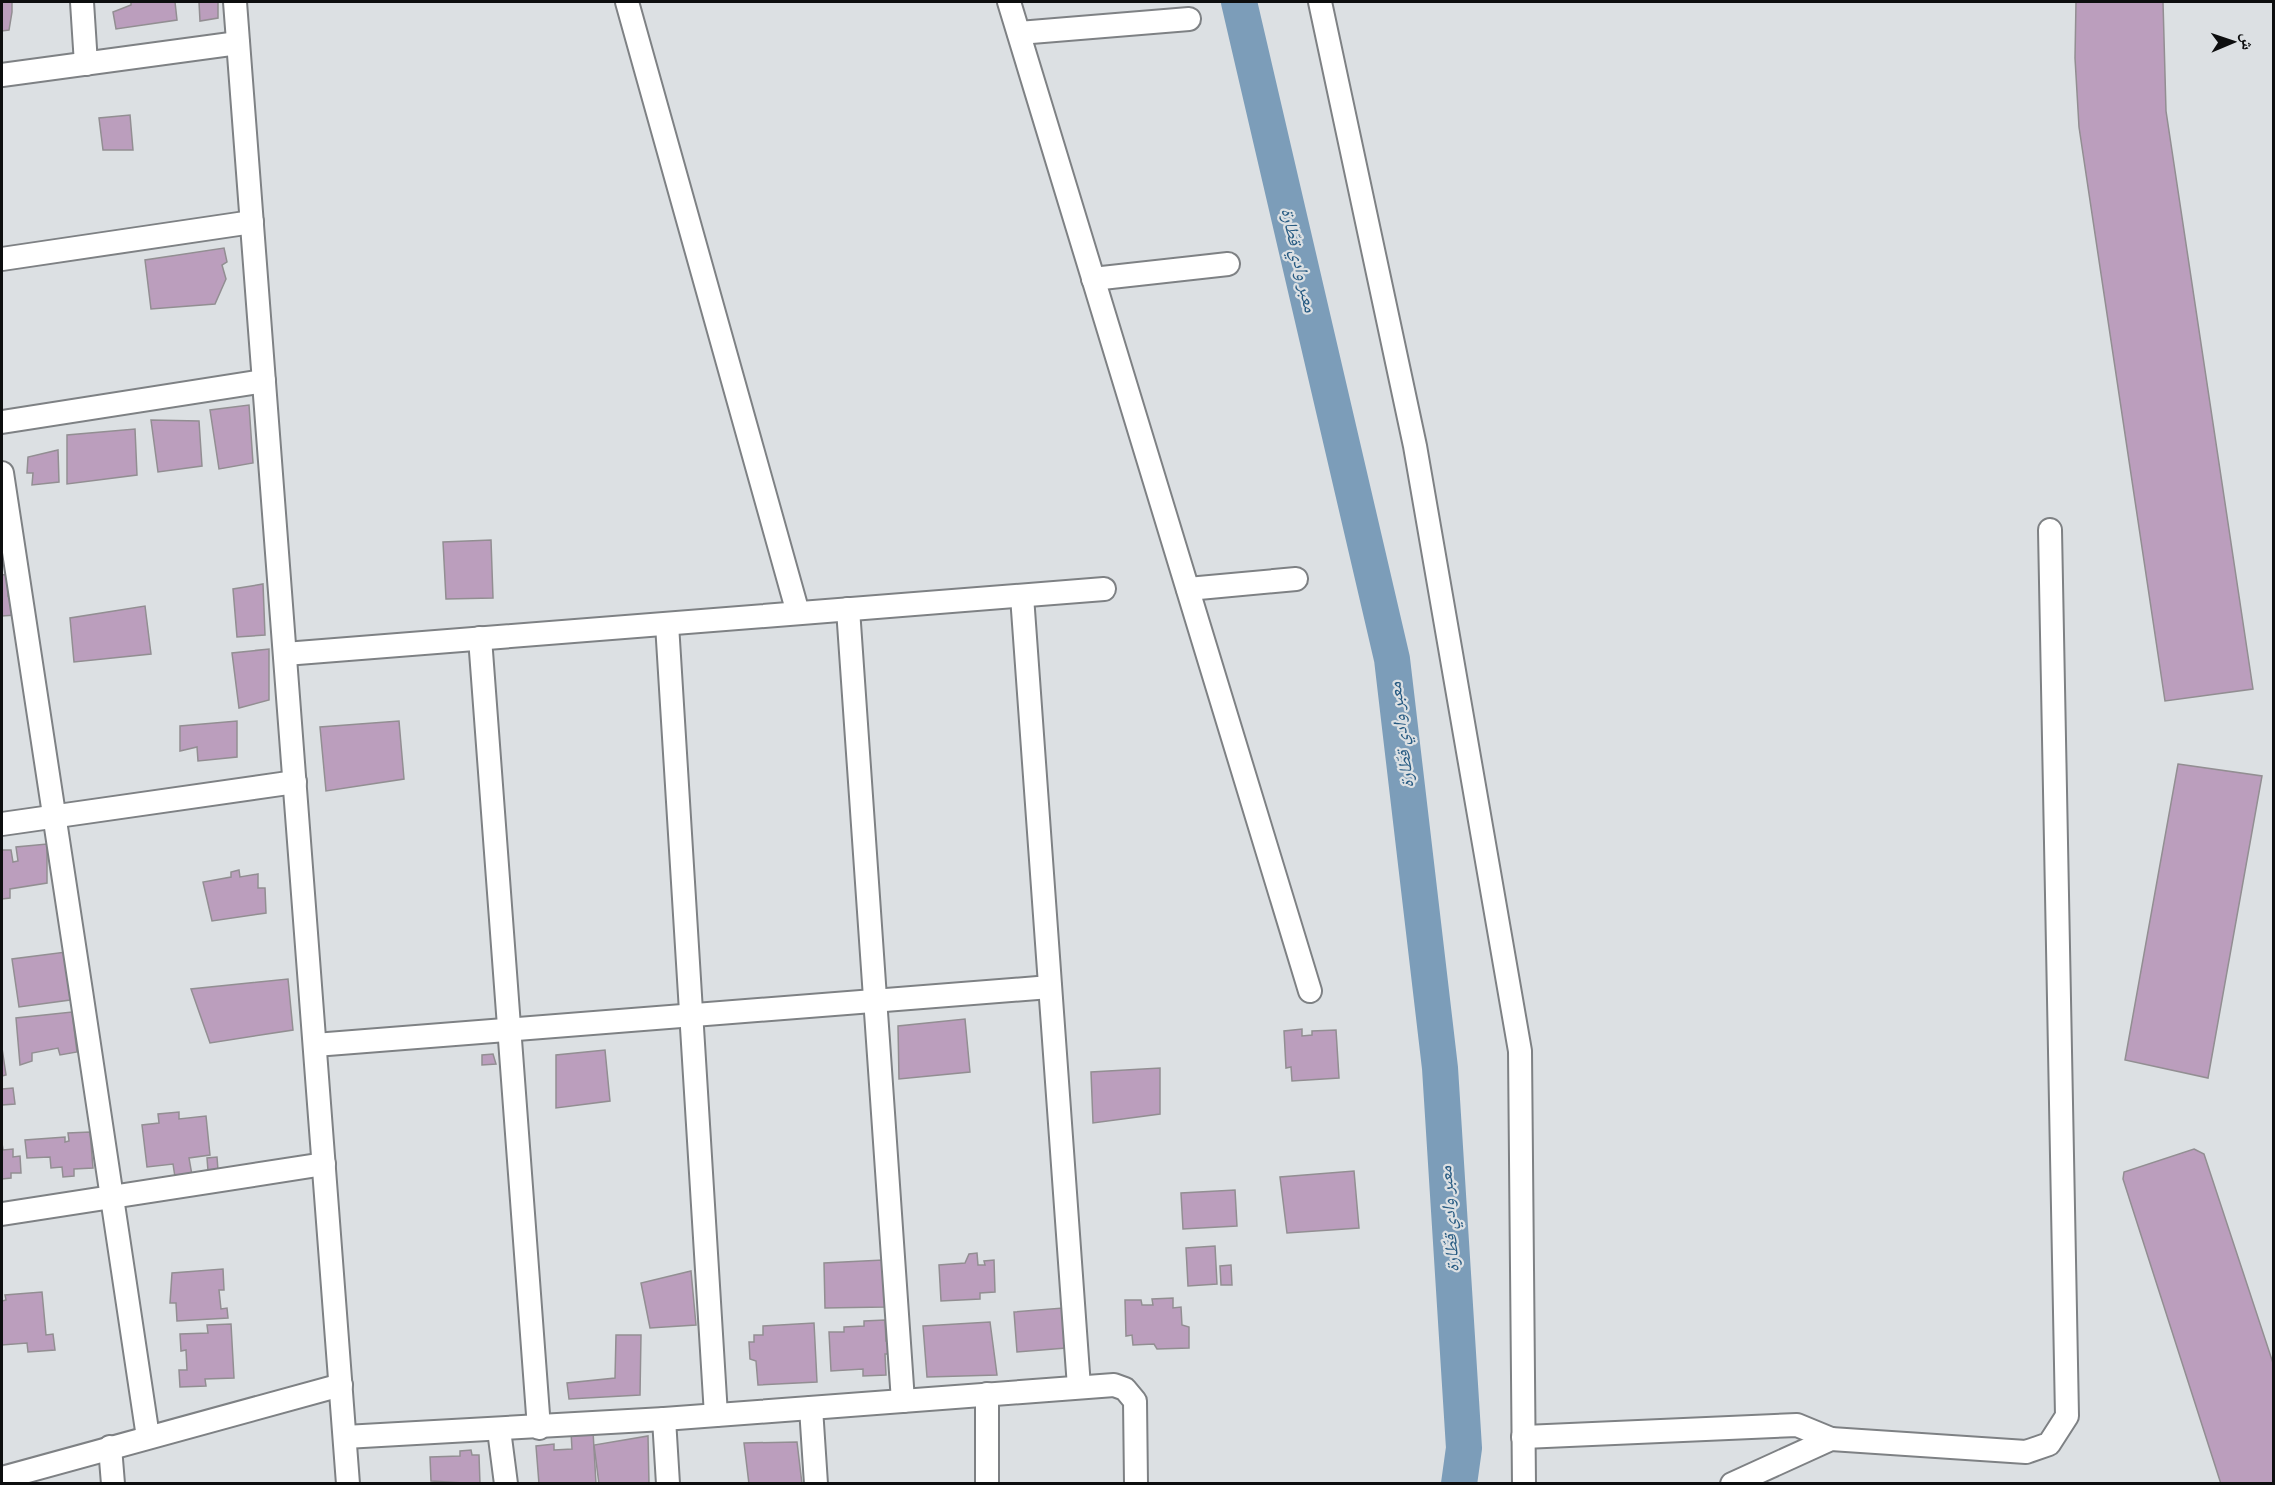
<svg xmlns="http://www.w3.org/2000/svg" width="2275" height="1485" font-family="'Fira Sans','Noto Naskh Arabic',sans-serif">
	<rect width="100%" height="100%" fill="#dce0e3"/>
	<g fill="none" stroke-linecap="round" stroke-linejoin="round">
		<polyline stroke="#7c9db9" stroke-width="36" points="1239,2 1392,659 1440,1068 1464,1448 1459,1484"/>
	</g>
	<g fill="#bb9ebd" stroke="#928e92" stroke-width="1.5">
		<polygon points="2,2 12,2 12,12 9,30 2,31"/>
		<polygon points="131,2 175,2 177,20 116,29 113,12 131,5"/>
		<polygon points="199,2 218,2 218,18 200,21"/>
		<polygon points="2076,2 2163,2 2166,111 2253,689 2165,701 2079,127 2075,58"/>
		<polygon points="130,115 133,150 103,150 99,118"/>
		<polygon points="224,248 227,262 222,265 226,279 215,304 151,309 145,260"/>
		<polygon points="249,405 253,463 219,469 210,410"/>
		<polygon points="151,420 199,421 202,466 158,472"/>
		<polygon points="135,429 137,475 67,484 67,435"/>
		<polygon points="58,450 59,482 32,485 33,473 27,473 28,457"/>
		<polygon points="491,540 493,598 446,599 443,542"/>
		<polygon points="9,574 8,596 15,597 16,615 2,616 2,575"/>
		<polygon points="263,584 265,635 237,637 233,589"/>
		<polygon points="145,606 151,654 74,662 70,618"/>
		<polygon points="269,649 269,700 239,708 232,653"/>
		<polygon points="237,721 237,757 198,761 197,747 180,751 180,726"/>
		<polygon points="399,721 404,779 326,791 320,727"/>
		<polygon points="2178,764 2262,776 2208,1078 2125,1060"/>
		<polygon points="47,844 47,883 10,889 10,898 2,899 2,850 11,850 13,862 18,861 16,847"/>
		<polygon points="239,870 240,877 258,874 258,888 265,888 266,913 212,921 203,882 231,877 231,872"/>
		<polygon points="66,952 70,1000 19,1007 12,959"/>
		<polygon points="288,979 293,1030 210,1043 191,989"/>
		<polygon points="72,1012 77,1052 60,1055 58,1048 32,1053 32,1061 20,1065 16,1018"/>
		<polygon points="965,1019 970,1072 899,1079 898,1026"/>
		<polygon points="1302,1029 1302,1036 1312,1035 1312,1031 1336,1030 1339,1078 1292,1081 1291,1067 1286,1068 1284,1031"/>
		<polygon points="2,1048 6,1075 2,1076"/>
		<polygon points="605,1050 610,1101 556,1108 556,1055"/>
		<polygon points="493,1054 496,1064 482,1065 482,1055"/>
		<polygon points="1160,1068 1160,1114 1093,1123 1091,1072"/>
		<polygon points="13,1088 15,1104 2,1105 2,1119 2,1089"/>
		<polygon points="179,1112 179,1119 206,1116 210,1155 189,1158 192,1175 175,1177 173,1164 147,1167 142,1125 159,1123 158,1114"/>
		<polygon points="90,1132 93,1168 74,1169 74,1176 63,1177 62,1167 51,1168 50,1157 27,1158 25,1140 65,1137 65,1142 69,1141 68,1133"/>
		<polygon points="2,1143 3,1150 13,1149 13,1157 20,1156 21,1173 11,1173 11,1178 2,1179"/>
		<polygon points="2194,1149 2204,1154 2274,1366 2274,1484 2221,1484 2123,1179 2124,1172"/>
		<polygon points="217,1157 218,1170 208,1171 207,1158"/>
		<polygon points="1354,1171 1359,1228 1287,1233 1280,1177"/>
		<polygon points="1235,1190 1237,1226 1183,1229 1181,1193"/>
		<polygon points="1215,1246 1217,1284 1188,1286 1186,1248"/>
		<polygon points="977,1253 978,1265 985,1265 984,1261 994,1260 995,1292 980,1293 980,1299 941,1301 939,1265 965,1263 969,1254"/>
		<polygon points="883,1260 885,1307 825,1308 824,1263"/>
		<polygon points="1231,1265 1232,1285 1221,1285 1220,1266"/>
		<polygon points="223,1269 224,1290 219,1290 221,1309 227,1308 228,1318 177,1321 176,1303 170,1303 172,1273"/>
		<polygon points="691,1271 696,1325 650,1328 641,1283"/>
		<polygon points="42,1292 46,1335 53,1334 55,1350 28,1352 27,1343 2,1345 2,1301 6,1300 5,1295"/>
		<polygon points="1173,1298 1173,1308 1181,1307 1182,1325 1189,1327 1189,1348 1157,1349 1154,1344 1133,1345 1132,1335 1126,1336 1125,1300 1141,1300 1142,1305 1153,1305 1152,1299"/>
		<polygon points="1063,1308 1066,1348 1017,1352 1014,1312"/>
		<polygon points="885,1320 886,1341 891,1341 892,1354 885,1354 886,1375 863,1376 863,1369 831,1371 829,1332 844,1332 844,1327 864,1326 864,1321"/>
		<polygon points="990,1322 997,1375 927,1377 923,1326"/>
		<polygon points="814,1323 817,1382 758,1385 756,1361 750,1359 749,1342 754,1342 754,1335 763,1335 763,1326"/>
		<polygon points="231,1324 234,1378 205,1379 206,1386 180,1387 179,1370 187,1370 186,1350 181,1351 180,1334 208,1333 207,1325"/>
		<polygon points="616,1335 641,1335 640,1395 569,1399 567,1383 615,1378"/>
		<polygon points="593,1431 596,1484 539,1484 536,1446 554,1444 554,1450 572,1449 571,1432"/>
		<polygon points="648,1436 649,1484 599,1484 594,1445"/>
		<polygon points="797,1442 802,1484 749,1484 744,1443"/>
		<polygon points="471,1450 472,1455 479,1455 480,1484 431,1481 430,1457 460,1456 460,1451"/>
	</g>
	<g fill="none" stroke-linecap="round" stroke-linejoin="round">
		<defs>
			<g id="minor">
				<polyline points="82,2 86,64"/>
				<polyline points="235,2 348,1484"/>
				<polyline points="627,2 798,613"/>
				<polyline points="1009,2 1310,991"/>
				<polyline points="1320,2 1415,446 1520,1051 1524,1484"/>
				<polyline points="1019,33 1189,19"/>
				<polyline points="2,75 238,43"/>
				<polyline points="2,259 252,222"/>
				<polyline points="1093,279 1228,264"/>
				<polyline points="2,422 264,381"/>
				<path d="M 2,473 C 49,795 102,1115 148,1437"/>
				<polyline points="1188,589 1296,579"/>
				<polyline points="1022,596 1079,1387"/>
				<polyline points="848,609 903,1401"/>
				<polyline points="667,624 716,1415"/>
				<polyline points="480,638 539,1428"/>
				<polyline points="285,654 1104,589"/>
				<polyline points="2,824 295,782"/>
				<polyline points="315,1045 1050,987"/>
				<polyline points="2,1214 324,1164"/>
				<polyline points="987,1394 987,1484"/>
				<polyline points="811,1408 816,1484"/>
				<polyline points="664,1419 668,1484"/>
				<polyline points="499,1430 506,1484"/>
				<polyline points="345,1437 664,1419 1114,1385 1125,1389 1135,1401 1136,1484"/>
				<polyline points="1523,1437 1797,1425 1831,1439"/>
				<polyline points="110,1447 113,1484"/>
				<polyline points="2,1478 341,1385"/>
				<polyline points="1732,1484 1831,1439 2026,1452 2049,1444 2067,1416 2050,530"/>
			</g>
		</defs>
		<use href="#minor" stroke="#7e8184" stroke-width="26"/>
		<use href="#minor" stroke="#fff" stroke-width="22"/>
	</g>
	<g text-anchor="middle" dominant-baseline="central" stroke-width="4.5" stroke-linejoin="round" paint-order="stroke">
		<g font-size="18" font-style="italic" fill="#265a82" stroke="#dce0e3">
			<text transform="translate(1299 260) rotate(77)">معبر وادي قطّارة</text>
			<text transform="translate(1401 735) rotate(-97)">معبر وادي قطّارة</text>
			<text transform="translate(1449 1219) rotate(-94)">معبر وادي قطّارة</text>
		</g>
	</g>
	<rect width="2275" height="1485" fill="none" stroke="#0d0e0f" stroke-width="6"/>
	<g transform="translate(2233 42) rotate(88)" stroke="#dce0e3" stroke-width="4.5" paint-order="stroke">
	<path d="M0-4.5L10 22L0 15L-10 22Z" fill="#0d0e0f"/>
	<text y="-9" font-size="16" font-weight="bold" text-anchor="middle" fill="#0d0e0f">ش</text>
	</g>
</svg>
